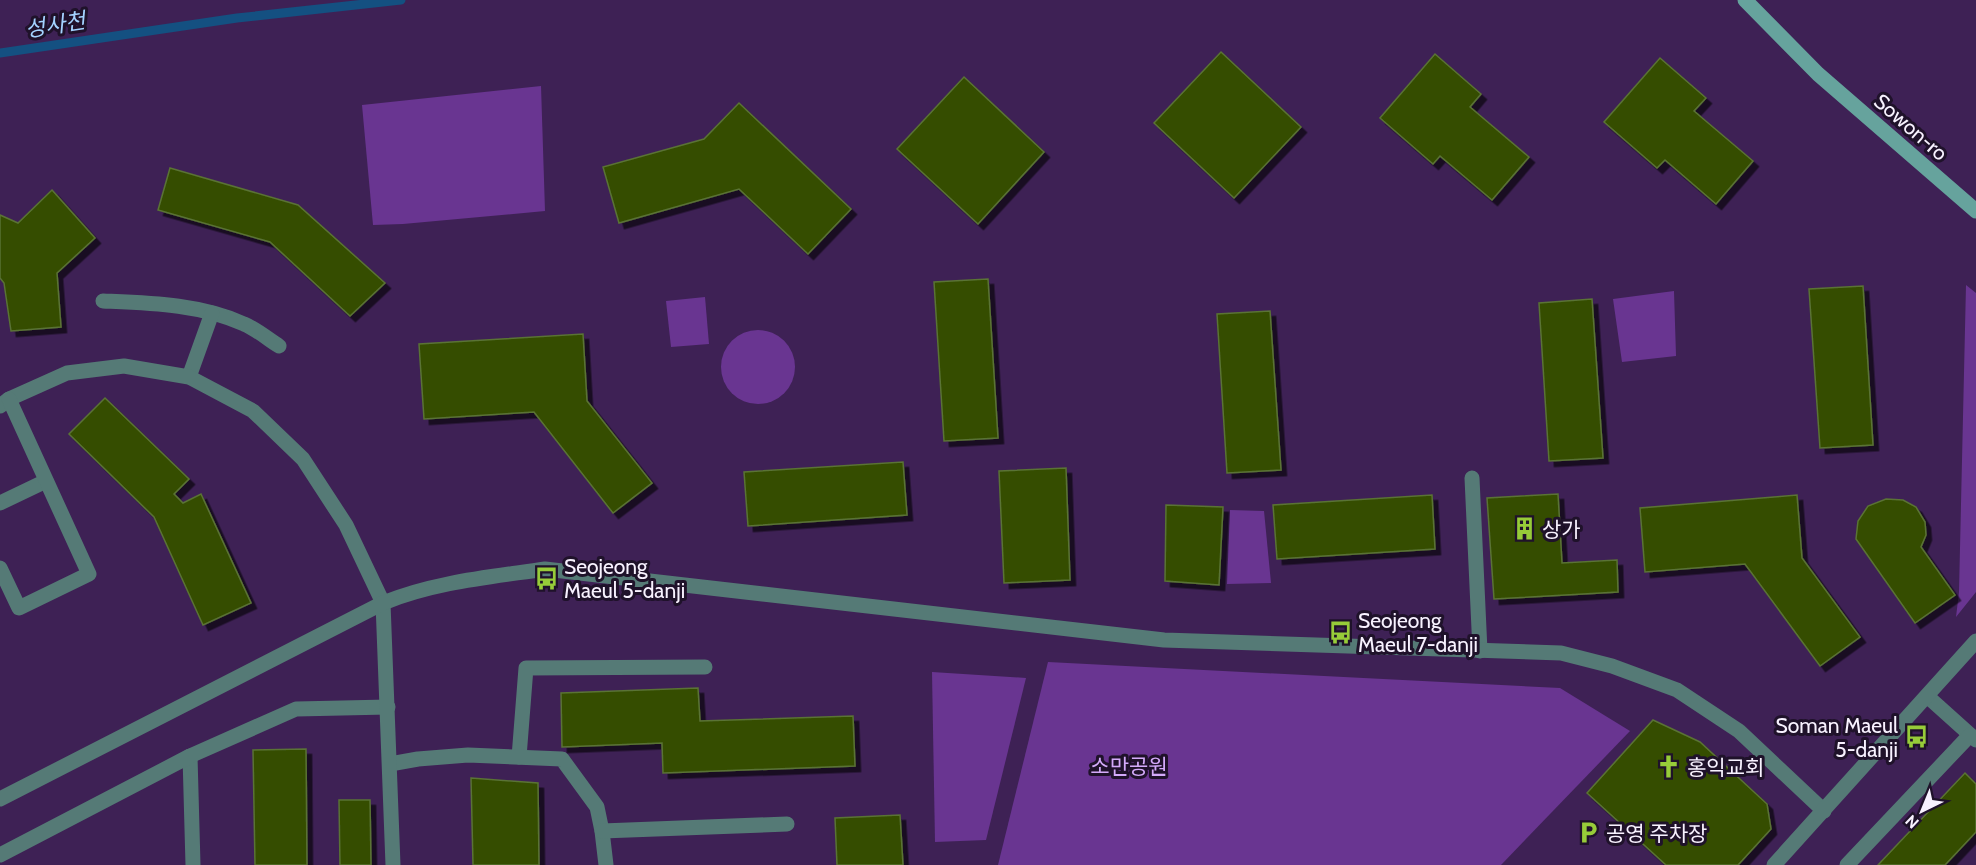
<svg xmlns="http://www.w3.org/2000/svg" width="1976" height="865" font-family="Cabin,'Noto Sans KR',sans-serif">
	<defs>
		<filter id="shadow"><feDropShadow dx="5.5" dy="5.5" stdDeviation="0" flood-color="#0009"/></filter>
	</defs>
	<rect width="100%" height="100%" fill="#3e2155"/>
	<g fill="#693591">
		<polygon points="541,86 545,211 403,224 373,225 362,105"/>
		<polygon points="1966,285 1976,293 1976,592 1956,617 1959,592"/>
		<polygon points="1674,291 1676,356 1622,362 1613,299"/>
		<polygon points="705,297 709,344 671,347 666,301"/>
		<circle cx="758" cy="367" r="37"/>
		<polygon points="1230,510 1264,511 1271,583 1227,584"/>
		<polygon points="1048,662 1560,688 1630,731 1501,865 998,865"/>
		<polygon points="932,672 1026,678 986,840 935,842"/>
	</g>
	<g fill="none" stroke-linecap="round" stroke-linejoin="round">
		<polyline stroke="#145081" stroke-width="9" points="0,53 237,18 401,0"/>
	</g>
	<g fill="#354d01" stroke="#5a7334" stroke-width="1.5" filter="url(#shadow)">
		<polygon points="1221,52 1301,127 1234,198 1154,123"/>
		<polygon points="1435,54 1481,94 1470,107 1529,157 1492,200 1440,156 1433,164 1380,118"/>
		<polygon points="1660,58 1706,98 1694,111 1753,161 1716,204 1665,160 1657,168 1604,122"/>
		<polygon points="964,77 1044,152 978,224 897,149"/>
		<polygon points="739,103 851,209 808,254 739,189 619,223 603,167 704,139"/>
		<polygon points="170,168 298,205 385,283 350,316 270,242 158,210"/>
		<polygon points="52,190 95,238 57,273 61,327 11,331 4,283 0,278 0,215 18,223"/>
		<polygon points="988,279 998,438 944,441 934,282"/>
		<polygon points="1863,286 1873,445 1820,448 1809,289"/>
		<polygon points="1592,299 1603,458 1549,461 1539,303"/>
		<polygon points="1270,311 1281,470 1227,473 1217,314"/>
		<polygon points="583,334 587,401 652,483 613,513 534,412 424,419 419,344"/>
		<polygon points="105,398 189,479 174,494 183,503 201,494 251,603 203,625 154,517 69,434"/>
		<polygon points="903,462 907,515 748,526 744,472"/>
		<polygon points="1066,468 1070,580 1004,583 999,471"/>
		<polygon points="1558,494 1562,563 1617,560 1618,592 1494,599 1487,498"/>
		<polygon points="1432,495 1435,549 1277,559 1273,505"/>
		<polygon points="1797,495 1802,558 1860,637 1820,666 1745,564 1645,572 1640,508"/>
		<polygon points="1886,499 1903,500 1916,507 1925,522 1926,535 1921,547 1955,595 1915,623 1856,539 1858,521 1868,506"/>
		<polygon points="1166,505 1223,507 1219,585 1165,581"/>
		<polygon points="698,688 700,721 853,716 855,766 663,773 662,743 562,747 561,693"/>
		<polygon points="1653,720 1700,742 1767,804 1771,829 1738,865 1666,865 1587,793"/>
		<polygon points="306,749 307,865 255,865 253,750"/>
		<polygon points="1965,773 1976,784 1976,832 1945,865 1878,865"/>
		<polygon points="471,778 538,783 539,865 473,865"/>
		<polygon points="339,800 370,800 371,865 340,865"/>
		<polygon points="900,815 903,865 837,865 835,818"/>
	</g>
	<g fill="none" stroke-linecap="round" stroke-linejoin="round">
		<g stroke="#557a76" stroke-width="15">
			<path d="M 103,301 C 150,303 200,304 244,324 C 256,329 268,339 279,346"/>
			<polyline points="189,377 212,313"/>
			<polyline points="0,406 9,399 67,373 124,366 189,377 253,411 303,459 346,525 383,603"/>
			<polyline points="1472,478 1480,651"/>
			<polyline points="0,503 46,481"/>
			<polyline points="0,568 19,608 89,574 9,399"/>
			<polyline points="1927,696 1976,740"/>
			<polyline points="190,756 193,865"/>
			<polyline points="519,757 526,668 705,667"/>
			<polyline points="390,764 418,759 468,755 562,759 597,807 602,831 606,865"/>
			<polyline points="602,831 787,824"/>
			<polyline points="0,855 190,756 296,709 388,707"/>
			<polyline points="1847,865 1970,735"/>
		</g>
		<polyline stroke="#557a76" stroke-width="15" points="383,603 393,865"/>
		<g stroke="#557a76" stroke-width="15">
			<path d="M 0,799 L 383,603 C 434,582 491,577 545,569 L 1164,640 L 1561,653 L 1612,666 L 1677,690 L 1739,731 L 1824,811"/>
			<polyline points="1774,865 1976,641"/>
		</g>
		<polyline stroke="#66a39d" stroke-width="15" points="1745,0 1818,74 1976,211"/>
	</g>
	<defs>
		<symbol id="building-bare" viewBox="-9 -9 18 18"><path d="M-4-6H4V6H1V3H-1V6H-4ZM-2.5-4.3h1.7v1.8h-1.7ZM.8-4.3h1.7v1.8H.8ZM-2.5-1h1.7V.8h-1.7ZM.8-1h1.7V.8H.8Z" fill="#97cc39" stroke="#1f122a" stroke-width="2.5" paint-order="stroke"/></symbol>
		<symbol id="bus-bare" viewBox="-9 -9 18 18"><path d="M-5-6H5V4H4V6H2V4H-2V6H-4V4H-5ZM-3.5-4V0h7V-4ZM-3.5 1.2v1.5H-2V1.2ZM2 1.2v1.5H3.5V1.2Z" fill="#97cc39" stroke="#1f122a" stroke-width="2.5" paint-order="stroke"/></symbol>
		<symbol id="church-bare" viewBox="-9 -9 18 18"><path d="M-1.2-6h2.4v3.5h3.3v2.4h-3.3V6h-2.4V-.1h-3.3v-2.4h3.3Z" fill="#97cc39" stroke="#1f122a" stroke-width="2.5" paint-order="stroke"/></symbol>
		<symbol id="parking-bare" viewBox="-9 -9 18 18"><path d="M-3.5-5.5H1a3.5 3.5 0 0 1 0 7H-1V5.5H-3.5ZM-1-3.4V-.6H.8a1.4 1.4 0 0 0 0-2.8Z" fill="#97cc39" stroke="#1f122a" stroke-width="2.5" paint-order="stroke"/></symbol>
	</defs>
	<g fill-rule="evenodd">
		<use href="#building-bare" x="1508" y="512" width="33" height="33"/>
		<use href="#bus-bare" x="530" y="562" width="33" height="33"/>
		<use href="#bus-bare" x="1324" y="616" width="33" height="33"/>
		<use href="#bus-bare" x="1900" y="720" width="33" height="33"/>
		<use href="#church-bare" x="1652" y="750" width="33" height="33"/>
		<use href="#parking-bare" x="1572" y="816" width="33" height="33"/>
	</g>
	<g text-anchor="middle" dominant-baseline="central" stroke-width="6" stroke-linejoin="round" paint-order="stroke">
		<g font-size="21" fill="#f8f2ff" stroke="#1f122a">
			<text transform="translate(1911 127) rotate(41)">Sowon-ro</text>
		</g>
		<g font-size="21" fill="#f8f2ff" stroke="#1f122a" text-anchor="start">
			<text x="1542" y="529">상가</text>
			<text x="564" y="566">Seojeong<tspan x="564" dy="24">Maeul 5-danji</tspan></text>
			<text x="1358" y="620">Seojeong<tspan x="1358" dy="24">Maeul 7-danji</tspan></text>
			<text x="1898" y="725" text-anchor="end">Soman Maeul<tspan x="1898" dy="24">5-danji</tspan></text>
			<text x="1687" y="767">홍익교회</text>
			<text x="1606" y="833">공영 주차장</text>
		</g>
		<g font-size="21" fill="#d4aafa" stroke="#1f122a">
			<text x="1129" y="766">소만공원</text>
		</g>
		<g font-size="22" font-style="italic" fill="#a4d3ff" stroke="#1f122a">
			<text transform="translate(55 25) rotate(-9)">성사천</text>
		</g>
	</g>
	<g transform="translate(1922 811) rotate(223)" stroke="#1f122a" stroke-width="4.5" paint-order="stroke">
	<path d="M0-4.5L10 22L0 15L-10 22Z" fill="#f8f2ff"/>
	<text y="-9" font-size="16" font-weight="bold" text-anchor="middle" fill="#f8f2ff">N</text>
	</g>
</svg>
